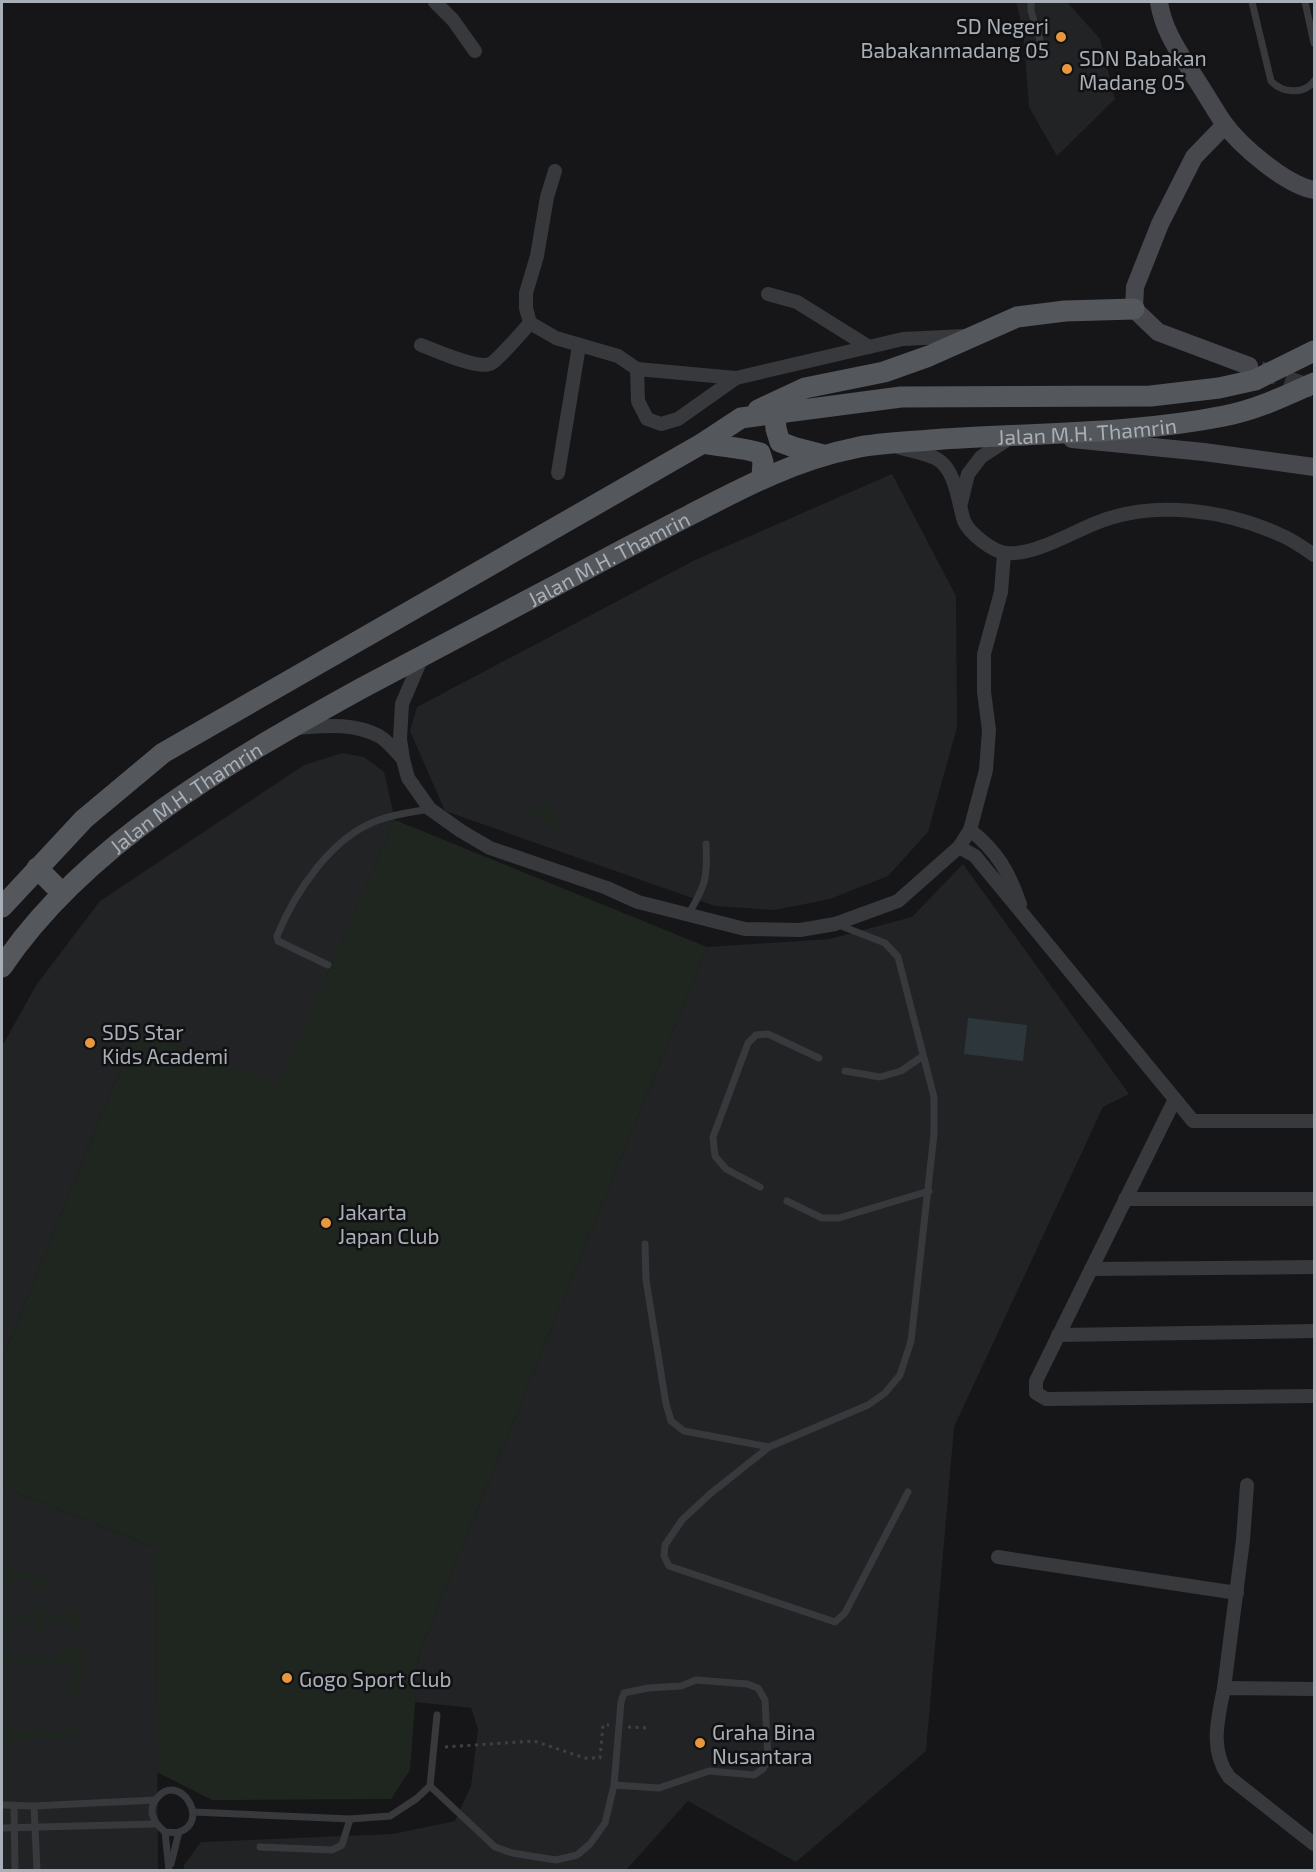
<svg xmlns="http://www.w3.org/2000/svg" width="1316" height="1872" font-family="'Exo 2',sans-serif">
	<rect width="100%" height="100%" fill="#161618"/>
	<g fill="#222325">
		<polygon points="1016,2 1067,2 1100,39 1115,99 1057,156 1029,107 1023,29"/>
		<polygon points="892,474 956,596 957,727 928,832 888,876 830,899 775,910 715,906 445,811 410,731 417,707 695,560"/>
		<polygon points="342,753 364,757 384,772 395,820 278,1086 136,1030 2,1360 2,1046 37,984 100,901 304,765"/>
		<polygon points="963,864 1129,1094 1103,1107 954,1427 926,1751 796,1862 688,1801 626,1870 184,1870 184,1865 201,1842 393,1834 455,1821 471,1786 478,1729 471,1708 415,1702 419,1653 707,947 830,939 912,917"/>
		<polygon points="2,1487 156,1548 158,1870 2,1870"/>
	</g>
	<g fill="#1f261f">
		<polygon points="549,802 561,831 527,813"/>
		<polygon points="395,820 707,947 419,1653 410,1770 391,1799 212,1800 157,1772 156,1548 2,1487 2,1360 136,1030 278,1085"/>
		<polygon points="2,1564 52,1583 52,1589 36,1588 35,1580 8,1580 6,1590 2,1590"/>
		<polygon points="76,1605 81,1605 82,1631 71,1631 70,1622 43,1622 43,1632 36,1632 35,1623 8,1624 7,1633 2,1633 2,1608 7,1608 8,1617 36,1617 36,1607 43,1607 43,1615 76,1614"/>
		<polygon points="7,1648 8,1656 53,1659 64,1648 80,1648 83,1653 82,1693 67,1695 68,1676 74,1676 75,1667 80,1666 4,1665 4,1691 7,1692 7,1703 2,1705 2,1649"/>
		<polygon points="7,1720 9,1730 35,1731 37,1723 41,1722 41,1731 74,1732 77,1721 81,1721 80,1736 3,1740 3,1721"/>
	</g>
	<polygon fill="#2d373b" points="968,1018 1027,1025 1023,1061 964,1054"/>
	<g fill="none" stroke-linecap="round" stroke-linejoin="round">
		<polyline stroke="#333538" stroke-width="18" stroke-dasharray="18 9" stroke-linecap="butt" points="1260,370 1314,389"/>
		<g stroke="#3e4044" stroke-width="3" stroke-dasharray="3 4.5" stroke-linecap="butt">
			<polyline points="628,1727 650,1728"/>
			<polyline points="445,1747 534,1741 585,1758 600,1758 603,1725 609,1725"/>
		</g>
		<g stroke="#37393d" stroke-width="7">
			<polyline points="1031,2 1031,11 1044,53"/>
			<path d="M 1252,2 L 1271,81 C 1282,93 1304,95 1314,81"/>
			<polyline points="1305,2 1314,43"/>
			<path d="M 688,915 C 705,886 708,878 706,844"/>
			<polyline points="836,924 885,943 898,957 934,1097 934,1134 911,1341 900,1375 885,1393 868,1405 769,1447 710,1494 682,1520 665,1545 664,1556 669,1566 835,1622 845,1613 908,1492"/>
			<path d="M 328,965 L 278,941 L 277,936 C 295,892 332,836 379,820 C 395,814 413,812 430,809"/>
			<polyline points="845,1071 880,1077 901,1071 923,1056"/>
			<polyline points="760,1187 726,1169 715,1156 713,1137 748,1043 756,1035 768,1034 819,1058"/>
			<polyline points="787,1201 822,1218 839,1218 929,1191"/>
			<polyline points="645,1244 646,1280 666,1404 671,1421 684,1431 769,1447"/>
			<polyline points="430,1786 495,1847 512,1853 556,1860 577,1855 590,1844 605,1823 614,1785 621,1702 624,1693 648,1688 681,1686 696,1680 747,1684 758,1688 765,1700 768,1760 763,1769 754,1775 709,1771 659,1788 614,1785"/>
			<polyline points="2,1805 34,1806 155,1800"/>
			<polyline points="14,1805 15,1870"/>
			<polyline points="34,1806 37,1870"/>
			<polyline points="193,1812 350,1819 390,1816 416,1799 430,1786 437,1715"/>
			<polyline points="2,1828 155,1824"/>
			<path d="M 165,1832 C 169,1832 176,1833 179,1832 C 211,1822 180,1772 158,1797 C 146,1810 154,1823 165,1832 L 169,1870"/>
			<polyline points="260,1847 332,1850 342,1845 350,1819"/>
			<polyline points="171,1864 179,1832"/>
		</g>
		<g stroke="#37393d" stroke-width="14">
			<polyline points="435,2 453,20 475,51"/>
			<polyline points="555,171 547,197 537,256 526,293 526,308 530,323 556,338 618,356 637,369 638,401 647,419 661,424 678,419 736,378 903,339 964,336"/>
			<polyline points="768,294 797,302 869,347"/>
			<path d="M 421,345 C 437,351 476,369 490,364 C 496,362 524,330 530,323"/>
			<polyline points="637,369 736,378"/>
			<path d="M 898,447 C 910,451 927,453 937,459 C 956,470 958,502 964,521 C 969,533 993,552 1006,553 C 1033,556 1071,533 1096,523 C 1154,499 1227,510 1283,536 C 1294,541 1304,548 1314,555"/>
			<polyline points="558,473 579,346"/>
			<polyline points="961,503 968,474 981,457 1010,438"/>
			<polyline points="423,655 402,704 400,739 403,759 408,778 430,809 461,831 490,848 607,888 638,902 745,929 800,930 812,928 835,924 898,901 959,847 970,830 986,770 989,730 984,692 984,654 1001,592 1004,554"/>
			<path d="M 296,728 C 325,726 352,722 379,736 C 388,741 396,752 403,759"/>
			<path d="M 970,830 C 997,851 1009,872 1020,904"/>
			<polyline points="959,847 975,856 1193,1121 1314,1121"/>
			<polyline points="1175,1099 1036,1381 1036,1393 1046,1399 1314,1396"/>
			<polyline points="1125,1199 1314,1199"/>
			<polyline points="1091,1269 1314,1267"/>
			<polyline points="1058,1335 1314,1331"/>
			<polyline points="998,1557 1237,1593"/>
			<polyline points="1224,1688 1243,1540 1247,1485"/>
			<path d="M 1314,1689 L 1224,1688 C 1218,1719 1209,1749 1229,1777 L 1314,1844"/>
		</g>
		<g stroke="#46484d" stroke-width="18">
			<path d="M 1159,2 C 1163,30 1179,52 1194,76 C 1204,91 1213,107 1223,122 C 1240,146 1286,185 1314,190"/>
			<polyline points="1225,125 1194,157 1160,224 1135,287 1134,309 1158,332 1249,366"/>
			<polyline points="1072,439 1204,452 1314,467"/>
		</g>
		<g stroke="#54575c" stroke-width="21">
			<polyline points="758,410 805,388 884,372 929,356 1017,317 1065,311 1134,309"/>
			<polyline points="775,414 776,429 780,442 796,448 823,455"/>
			<path d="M 703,443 C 721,447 742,447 760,453 L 763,462 L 762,477"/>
			<polyline points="37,868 62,893"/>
			<polyline points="2,907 84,819 163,753 703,443 741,418 901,397 1151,396 1219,388 1255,380 1314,351"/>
			<path id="s1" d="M 2,967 C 84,844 235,758 362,688 C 430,652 498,616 566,580 C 607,558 649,536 690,515 C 744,487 795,460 855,448 C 883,442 914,442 943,439 C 1036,433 1134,434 1224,416 C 1256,410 1285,396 1314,383"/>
		</g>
	</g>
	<g fill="#e79740" stroke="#111113" stroke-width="2">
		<circle cx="1061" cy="37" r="6"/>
		<circle cx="1067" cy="69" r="6"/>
		<circle cx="90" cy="1043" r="6"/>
		<circle cx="326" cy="1223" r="6"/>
		<circle cx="287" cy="1678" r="6"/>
		<circle cx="700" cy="1743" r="6"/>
	</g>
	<g text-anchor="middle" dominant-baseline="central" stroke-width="5" stroke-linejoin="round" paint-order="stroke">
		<g font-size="21" fill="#a9afb7" stroke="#111113" text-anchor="start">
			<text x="1049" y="25" text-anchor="end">SD Negeri<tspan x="1049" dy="24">Babakanmadang 05</tspan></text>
			<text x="1079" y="57">SDN Babakan<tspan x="1079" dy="24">Madang 05</tspan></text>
			<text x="102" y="1031">SDS Star<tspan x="102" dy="24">Kids Academi</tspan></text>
			<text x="338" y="1211">Jakarta<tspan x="338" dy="24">Japan Club</tspan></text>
			<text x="299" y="1678">Gogo Sport Club</text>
			<text x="712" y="1731">Graha Bina<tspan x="712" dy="24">Nusantara</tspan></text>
		</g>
		<g font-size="21" fill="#a9afb7" stroke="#111113">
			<text stroke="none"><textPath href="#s1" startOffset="1242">Jalan M.H. Thamrin</textPath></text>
			<text stroke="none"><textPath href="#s1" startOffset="738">Jalan M.H. Thamrin</textPath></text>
			<text stroke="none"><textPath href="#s1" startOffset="252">Jalan M.H. Thamrin</textPath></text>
		</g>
	</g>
	<rect width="1316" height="1872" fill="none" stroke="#a9afb7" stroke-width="6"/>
</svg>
